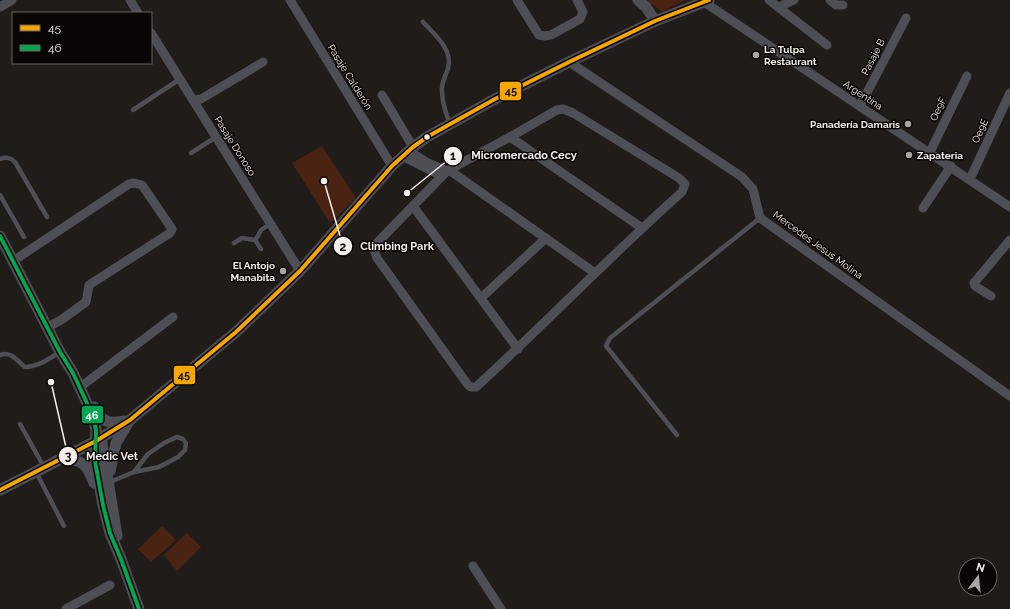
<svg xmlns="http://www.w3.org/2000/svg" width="1010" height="609" font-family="Raleway,sans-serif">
	<rect width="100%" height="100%" fill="#201c1a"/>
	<g fill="#4a2312">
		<polygon points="647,0 685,0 662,12"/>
		<polygon points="322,146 356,198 330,223 292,163"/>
		<polygon points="162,526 176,540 151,562 138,549"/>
		<polygon points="187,533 201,547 177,571 164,555"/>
	</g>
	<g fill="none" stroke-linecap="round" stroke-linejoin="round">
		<g stroke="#4e4f55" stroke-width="4.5">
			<path d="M 423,22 C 433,33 454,50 448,68 C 446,76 441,82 442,91 C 442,103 446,114 450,124"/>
			<polyline points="133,110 180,79"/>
			<polyline points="191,153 216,137"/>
			<path d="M 0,159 C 6,157 10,157 15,162 L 47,217"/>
			<polyline points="0,195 24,237"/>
			<polyline points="255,240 261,249"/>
			<polyline points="234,243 242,238 255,240 258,236 261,230 270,224"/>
			<path d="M 0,355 C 12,351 17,361 25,367 C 36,367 51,359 59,352"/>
			<polyline points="20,424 44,467"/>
			<polyline points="677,435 606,346 610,338 760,218"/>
			<polyline points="36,472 64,526"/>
			<polyline points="110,482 134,472 159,467 178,457 185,450 186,443 183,439 177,437 164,443 148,454 134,472"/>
		</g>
		<g stroke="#4e4f55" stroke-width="9">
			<polyline points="130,0 138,13"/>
			<polyline points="290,0 392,166"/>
			<polyline points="517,0 539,35 545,36 551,35 580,19 583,12 577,0"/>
			<polyline points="769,0 827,45"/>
			<polyline points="830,0 836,5 843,5"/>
			<polyline points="704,2 1010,207"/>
			<polyline points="0,7 12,0"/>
			<polyline points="779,7 794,0"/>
			<polyline points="151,33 300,271"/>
			<polyline points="569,62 742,177 753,189 760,218 1010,396"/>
			<polyline points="382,95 413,147"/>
			<polyline points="193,100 201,99 263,62"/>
			<polyline points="860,106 906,18"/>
			<path d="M 563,109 L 573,113 L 679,178 L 685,184 L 682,192 C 611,255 546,323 476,387 L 471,387 L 468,385 L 377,258 L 373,247 L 447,171 L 510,137 L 557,110 Z"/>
			<polyline points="510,137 642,228"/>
			<polyline points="409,151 428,163 447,171"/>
			<polyline points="930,152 967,76"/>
			<polyline points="402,156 442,176"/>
			<polyline points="449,170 595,273"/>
			<polyline points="970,179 1010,93"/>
			<polyline points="413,206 518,349"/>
			<polyline points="923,208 951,166"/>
			<polyline points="13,261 129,184 134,183 142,185 172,229 170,233 89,285 86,302 61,320 48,327"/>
			<polyline points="991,296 975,286 974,283 1010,240"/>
			<polyline points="481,298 546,238"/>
			<polyline points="83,385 173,317"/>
			<polyline points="473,566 501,609"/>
			<polyline points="66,609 110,585"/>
		</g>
		<g stroke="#4e4f55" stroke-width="11">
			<polyline points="638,0 646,7 655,21"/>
			<polyline points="0,236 60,352 73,373 93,416 96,430 95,461 103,505 110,533 121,559 139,609"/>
			<path d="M 94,407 C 102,423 110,424 125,421"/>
			<polyline points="101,437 117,536"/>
			<path d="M 62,458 C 83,460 87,464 94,483"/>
			<polyline points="110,471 116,443 128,423"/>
			<polyline points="0,490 96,441 130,420 236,332 300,271 392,166 413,147 427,137 495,99 569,62 655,21 709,0"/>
		</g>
		<defs>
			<polyline id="bus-1" points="0,490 96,441 130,420 236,332 300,271 392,166 413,147 427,137 495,99 569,62 655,21 709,0"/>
			<polyline id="bus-2" points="0,236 60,352 73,373 93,416 96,430 95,461 103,505 110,533 121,559 139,609"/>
		</defs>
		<use href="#bus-1" stroke="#0a0605" stroke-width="7"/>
		<use href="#bus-2" stroke="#0a0605" stroke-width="7"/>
		<use href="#bus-1" stroke="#f7a600" stroke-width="4"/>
		<use href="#bus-2" stroke="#00a651" stroke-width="4"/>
	</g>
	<g fill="#aaa4a2" stroke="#0a0605" stroke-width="1.5">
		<circle cx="756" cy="55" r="4"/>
		<circle cx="908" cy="124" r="4"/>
		<circle cx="909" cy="155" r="4"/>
		<circle cx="283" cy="271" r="4"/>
	</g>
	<circle fill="#f4eeec" stroke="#0a0605" stroke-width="1.5" cx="427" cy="137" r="3.5"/>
	<g text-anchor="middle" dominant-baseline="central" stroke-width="3" stroke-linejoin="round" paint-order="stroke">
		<g font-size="10" font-weight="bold" fill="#f4eeec" stroke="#0a0605" text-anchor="start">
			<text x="764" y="49">La Tulpa<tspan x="764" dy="12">Restaurant</tspan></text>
			<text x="900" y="124" text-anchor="end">Panadería Damaris</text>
			<text x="917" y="155">Zapateria</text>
			<text x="275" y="265" text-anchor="end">El Antojo<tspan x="275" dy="12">Manabita</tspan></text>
		</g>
		<g font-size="10" fill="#f4eeec" stroke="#0a0605">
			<text transform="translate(873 57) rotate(-63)">Pasaje B</text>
			<text transform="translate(350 77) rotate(58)">Pasaje Calderón</text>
			<text transform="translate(863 95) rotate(34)">Argentina</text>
			<text transform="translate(938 109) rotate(-64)">Oe9F</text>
			<text transform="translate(980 131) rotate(-65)">Oe9E</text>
			<text transform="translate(235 146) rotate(58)">Pasaje Donoso</text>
			<text transform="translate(818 245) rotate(36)">Mercedes Jesus Molina</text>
		</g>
	</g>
	<path fill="none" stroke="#f4eeec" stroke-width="1.5" d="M407 193L453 156M324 181L343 246M51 382L68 456"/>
	<g fill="#f4eeec" stroke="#0a0605" stroke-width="1.5">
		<circle cx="407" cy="193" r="4"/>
		<circle cx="324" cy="181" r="4"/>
		<circle cx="51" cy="382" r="4"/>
		<circle cx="453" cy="156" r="10"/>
		<circle cx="343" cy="246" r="10"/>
		<circle cx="68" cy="456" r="10"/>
	</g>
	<g font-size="12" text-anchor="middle" font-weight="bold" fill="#111">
		<text x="453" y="160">1</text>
		<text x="343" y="251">2</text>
		<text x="68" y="460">3</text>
	</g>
	<g font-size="11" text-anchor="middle" font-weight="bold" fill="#f4eeec" stroke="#0a0605" stroke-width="3" stroke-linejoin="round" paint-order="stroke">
		<text x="524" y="159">Micromercado Cecy</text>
		<text x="397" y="250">Climbing Park</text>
		<text x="112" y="460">Medic Vet</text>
	</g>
	<g stroke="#0a0605" stroke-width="1.5">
		<rect x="499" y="81" width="23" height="20" rx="4" fill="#f7a600"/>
		<rect x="173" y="365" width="23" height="20" rx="4" fill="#f7a600"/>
		<rect x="81" y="405" width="23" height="19" rx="4" fill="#00a651"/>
	</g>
	<g font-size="11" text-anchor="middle" font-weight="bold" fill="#fff">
		<text x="92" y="419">46</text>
	</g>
	<g font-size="11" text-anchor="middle" font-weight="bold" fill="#111">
		<text x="511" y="95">45</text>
		<text x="184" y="379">45</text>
	</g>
	<rect x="12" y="12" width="140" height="52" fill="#0a0605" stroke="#686361"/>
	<rect x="20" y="25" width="20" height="6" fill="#f7a600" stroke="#686361"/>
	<text x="48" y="32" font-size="12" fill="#f4eeec">45</text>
	<rect x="20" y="45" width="20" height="6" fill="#00a651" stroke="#686361"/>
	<text x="48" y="52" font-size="12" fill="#f4eeec">46</text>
	<g transform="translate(978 577) rotate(16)"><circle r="19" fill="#0a0605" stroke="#686361"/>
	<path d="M0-3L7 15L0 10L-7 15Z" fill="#aaa4a2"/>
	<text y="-6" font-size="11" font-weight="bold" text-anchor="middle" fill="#f4eeec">N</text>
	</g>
</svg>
